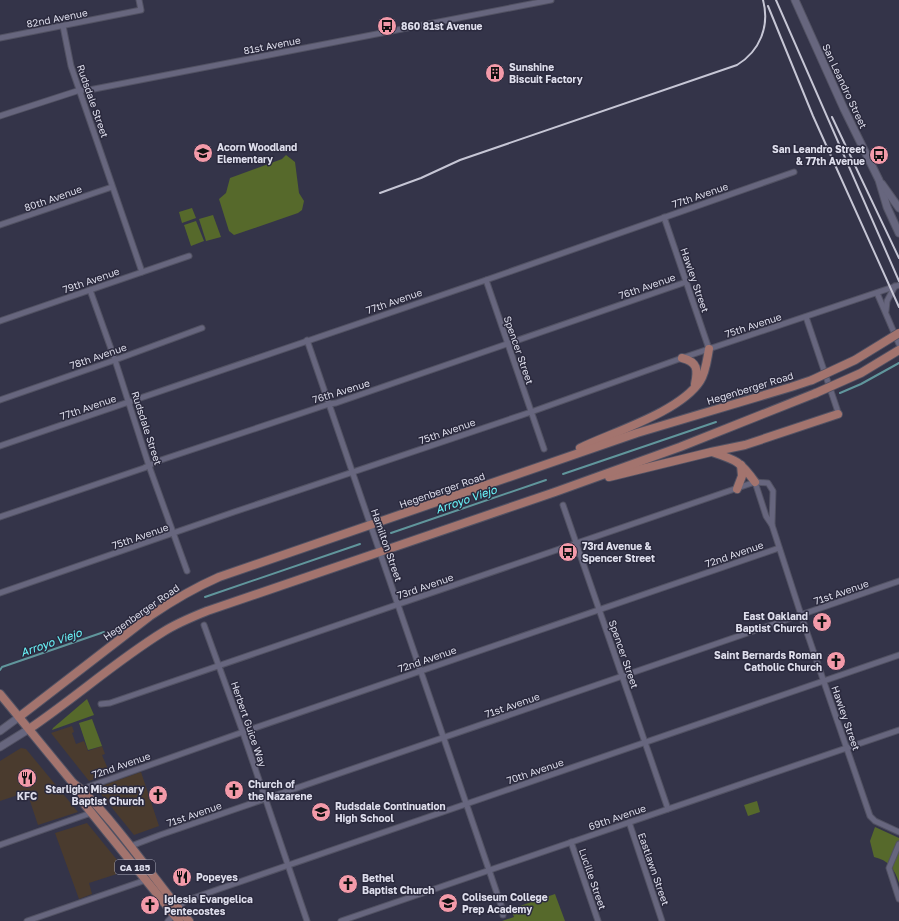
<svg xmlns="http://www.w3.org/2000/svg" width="899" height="921" font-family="'Golos Text',sans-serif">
	<rect width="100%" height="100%" fill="#343449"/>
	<g fill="#4a3b2e">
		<polygon points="72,726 74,732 72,733 76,744 84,741 88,751 102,746 105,754 102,755 110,774 89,781 51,733"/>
		<polygon points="21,748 26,749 78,812 38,825 27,792 0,801 0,761"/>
		<polygon points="141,772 159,826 134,835 96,788"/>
		<polygon points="87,823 126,871 89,883 92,894 79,899 55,833"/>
	</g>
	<g fill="#56692b">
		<polygon points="286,155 295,162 299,193 304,201 302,210 298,213 234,235 229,231 219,199 226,193 230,178 282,159"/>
		<polygon points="192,208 196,218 182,223 179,212"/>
		<polygon points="213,215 221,237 206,241 199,219"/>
		<polygon points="196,221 204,241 191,246 184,225"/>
		<polygon points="87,699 94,715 52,730 53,728"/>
		<polygon points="92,719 102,746 88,750 79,723"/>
		<polygon points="757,801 760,812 748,816 744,805"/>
		<path d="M 875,827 L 899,838 L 899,883 C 895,869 888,860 874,857 L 870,841 Z"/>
		<polygon points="555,894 565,921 502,921 514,917 511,909"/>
	</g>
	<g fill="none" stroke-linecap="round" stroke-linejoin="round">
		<g stroke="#60969c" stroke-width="2">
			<polyline points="840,393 861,384 899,363"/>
			<polyline points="563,474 716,422"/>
			<polyline points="391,533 546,480"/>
			<polyline points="205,597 360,544"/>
			<polyline points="0,670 2,667 104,632"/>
		</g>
		<defs>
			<g id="street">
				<polyline points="63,26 71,66 142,272"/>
				<polyline points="0,38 141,10 139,0"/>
				<polyline points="0,116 80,90 89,90 551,0"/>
				<polyline points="664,217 709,349"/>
				<polyline points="0,225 112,187"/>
				<polyline points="486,280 544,449"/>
				<polyline points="90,290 115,360 149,466 187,571"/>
				<polyline points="877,293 899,344"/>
				<polyline points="886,311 887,301 895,286"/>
				<polyline points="806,317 837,409 838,414"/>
				<polyline points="0,321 189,256"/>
				<polyline points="307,340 489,870 503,911 503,915"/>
				<polyline points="0,400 115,360 202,328"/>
				<polyline points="0,446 486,280 794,172"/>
				<polyline points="755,482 766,516 772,525 803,621 870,816 875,821 899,832"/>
				<polyline points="563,505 668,809"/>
				<polyline points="0,517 144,468 158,461 329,404 336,403 686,282"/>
				<polyline points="0,593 234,512 531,412 682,358 899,285"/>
				<polyline points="204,625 242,730 307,921"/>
				<polyline points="101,704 110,703 755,482 768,483 773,491 772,525"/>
				<polyline points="82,789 243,732 779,548"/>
				<polyline points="629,822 662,921"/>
				<polyline points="571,842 598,921"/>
				<polyline points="899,844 889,868 899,899"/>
				<polyline points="0,845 91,813"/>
				<polyline points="131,846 160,835 899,581"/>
				<polyline points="178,908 185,901 219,889 899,655"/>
				<polyline points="27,921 146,880"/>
				<polyline points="168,921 174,915"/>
				<polyline points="341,921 899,730"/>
			</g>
			<g id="secondary">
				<polyline points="795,0 844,109 879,180 887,207 899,233"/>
				<polyline points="882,184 899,208"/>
				<polyline points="0,731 19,717"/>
				<polyline points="0,747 29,729"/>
			</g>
			<g id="primary">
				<path d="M 682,358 C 698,362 698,370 695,384"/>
				<path d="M 580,448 C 613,432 680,412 700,381 C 706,372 707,359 709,349"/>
				<path d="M 712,452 C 736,460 740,461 755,482"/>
				<polyline points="609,477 711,452 745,445 838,414"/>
				<polyline points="737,489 742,476 741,465"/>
				<path d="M 0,694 L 73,783 C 88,794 99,808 111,822 C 138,854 162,889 189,921"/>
				<path d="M 19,717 L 150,616 C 172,601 194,588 219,577 L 637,433 L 791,387 L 812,380"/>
				<path d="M 29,729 C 75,698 116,661 163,632 C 177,623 192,617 207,611 L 555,492 L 680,447 L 816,393"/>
				<polyline points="73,783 77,795 179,921"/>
			</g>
		</defs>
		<use href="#street" stroke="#525263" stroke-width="7"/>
		<use href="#secondary" stroke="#525263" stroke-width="9"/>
		<use href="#primary" stroke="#525263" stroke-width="10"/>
		<use href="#street" stroke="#67667e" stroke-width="5"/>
		<use href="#secondary" stroke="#67667e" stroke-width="7"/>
		<use href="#primary" stroke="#a3746e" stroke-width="8"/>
		<g stroke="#c6c6d5" stroke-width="2">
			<polyline points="776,0 899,281"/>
			<polyline points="768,6 813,116 899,307"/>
			<polyline points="832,117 899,258"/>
			<path d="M 380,193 L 421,178 L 460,160 L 737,65 C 760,51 770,26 763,0"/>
		</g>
		<defs>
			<g id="primary-bridge">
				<polyline points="812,380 855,360 899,333"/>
				<polyline points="816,393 861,373 899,350"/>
			</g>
		</defs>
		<use href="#primary-bridge" stroke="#525263" stroke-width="10" stroke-linecap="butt"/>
		<use href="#primary-bridge" stroke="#a3746e" stroke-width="8"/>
	</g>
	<defs>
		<symbol id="bus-disc" viewBox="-11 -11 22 22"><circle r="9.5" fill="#f39aa9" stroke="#2b2a3e"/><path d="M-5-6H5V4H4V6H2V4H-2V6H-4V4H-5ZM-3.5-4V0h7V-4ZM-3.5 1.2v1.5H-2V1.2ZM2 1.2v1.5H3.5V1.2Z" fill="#111"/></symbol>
		<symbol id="building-disc" viewBox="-11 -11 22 22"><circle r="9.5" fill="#f39aa9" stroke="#2b2a3e"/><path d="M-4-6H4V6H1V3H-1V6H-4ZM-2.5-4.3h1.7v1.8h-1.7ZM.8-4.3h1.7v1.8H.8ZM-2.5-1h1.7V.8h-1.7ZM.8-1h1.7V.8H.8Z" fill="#111"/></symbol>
		<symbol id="school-disc" viewBox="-11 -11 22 22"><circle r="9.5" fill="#f39aa9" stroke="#2b2a3e"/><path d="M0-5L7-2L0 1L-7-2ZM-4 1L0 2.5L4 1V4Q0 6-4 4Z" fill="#111"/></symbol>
		<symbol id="church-disc" viewBox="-11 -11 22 22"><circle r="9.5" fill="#f39aa9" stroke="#2b2a3e"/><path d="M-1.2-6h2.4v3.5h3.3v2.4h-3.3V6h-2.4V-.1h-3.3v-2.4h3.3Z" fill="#111"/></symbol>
		<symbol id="restaurant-disc" viewBox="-11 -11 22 22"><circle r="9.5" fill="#f39aa9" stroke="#2b2a3e"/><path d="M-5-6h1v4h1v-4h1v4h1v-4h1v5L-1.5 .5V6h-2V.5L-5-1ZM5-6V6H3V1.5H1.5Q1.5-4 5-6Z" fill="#111"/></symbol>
	</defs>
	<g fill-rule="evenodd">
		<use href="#bus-disc" x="376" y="15" width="22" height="22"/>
		<use href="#building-disc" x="484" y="62" width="22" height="22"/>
		<use href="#school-disc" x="192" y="142" width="22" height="22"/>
		<use href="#bus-disc" x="868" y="144" width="22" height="22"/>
		<use href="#bus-disc" x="557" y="541" width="22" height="22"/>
		<use href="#church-disc" x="811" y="611" width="22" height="22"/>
		<use href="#church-disc" x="825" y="650" width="22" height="22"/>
		<use href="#restaurant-disc" x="16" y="767" width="22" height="22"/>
		<use href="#church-disc" x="223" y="779" width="22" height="22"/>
		<use href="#church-disc" x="147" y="784" width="22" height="22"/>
		<use href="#school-disc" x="310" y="801" width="22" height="22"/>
		<use href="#restaurant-disc" x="171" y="866" width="22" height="22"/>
		<use href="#church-disc" x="337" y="873" width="22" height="22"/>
		<use href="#school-disc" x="437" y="892" width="22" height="22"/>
		<use href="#church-disc" x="139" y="894" width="22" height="22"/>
	</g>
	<g text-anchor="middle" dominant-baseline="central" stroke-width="3" stroke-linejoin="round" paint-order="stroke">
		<rect fill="#2b2a3e" stroke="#a8a8b8" stroke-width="1" x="115" y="860" width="40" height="14" rx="3"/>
		<g font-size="9" font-weight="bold" fill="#dedeec">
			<text x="135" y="867">CA 185</text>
		</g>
		<g font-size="10" fill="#dedeec" stroke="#2b2a3e">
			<text transform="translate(57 18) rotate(-11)">82nd Avenue</text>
			<text transform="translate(272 45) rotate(-11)">81st Avenue</text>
			<text transform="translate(845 86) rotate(65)">San Leandro Street</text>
			<text transform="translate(93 101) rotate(71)">Rudsdale Street</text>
			<text transform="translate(700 195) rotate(-19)">77th Avenue</text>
			<text transform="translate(53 198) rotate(-19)">80th Avenue</text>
			<text transform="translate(91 280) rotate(-19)">79th Avenue</text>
			<text transform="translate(695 280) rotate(71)">Hawley Street</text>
			<text transform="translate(647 286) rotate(-19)">76th Avenue</text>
			<text transform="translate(394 301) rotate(-19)">77th Avenue</text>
			<text transform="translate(753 325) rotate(-18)">75th Avenue</text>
			<text transform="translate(519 350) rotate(71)">Spencer Street</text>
			<text transform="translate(98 356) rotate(-19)">78th Avenue</text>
			<text transform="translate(750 388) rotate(-17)">Hegenberger Road</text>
			<text transform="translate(341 391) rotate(-17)">76th Avenue</text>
			<text transform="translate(88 407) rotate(-19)">77th Avenue</text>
			<text transform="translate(147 428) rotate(72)">Rudsdale Street</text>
			<text transform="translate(447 431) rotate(-19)">75th Avenue</text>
			<text transform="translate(442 490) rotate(-19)">Hegenberger Road</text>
			<text transform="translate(140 536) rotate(-19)">75th Avenue</text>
			<text transform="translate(387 545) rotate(71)">Hamilton Street</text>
			<text transform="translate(734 554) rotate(-19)">72nd Avenue</text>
			<text transform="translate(425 586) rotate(-19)">73rd Avenue</text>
			<text transform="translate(841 592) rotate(-19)">71st Avenue</text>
			<text transform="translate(141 612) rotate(-35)">Hegenberger Road</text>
			<text transform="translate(624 654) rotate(71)">Spencer Street</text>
			<text transform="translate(427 659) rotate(-19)">72nd Avenue</text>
			<text transform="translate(512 705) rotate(-19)">71st Avenue</text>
			<text transform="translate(846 718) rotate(71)">Hawley Street</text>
			<text transform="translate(249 724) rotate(71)">Herbert Guice Way</text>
			<text transform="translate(121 765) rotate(-19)">72nd Avenue</text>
			<text transform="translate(535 771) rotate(-19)">70th Avenue</text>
			<text transform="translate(194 814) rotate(-19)">71st Avenue</text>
			<text transform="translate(617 817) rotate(-19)">69th Avenue</text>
			<text transform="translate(654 869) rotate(71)">Eastlawn Street</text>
			<text transform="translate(593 879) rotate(71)">Lucille Street</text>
		</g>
		<g font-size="10" font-weight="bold" fill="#dedeec" stroke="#2b2a3e" text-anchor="start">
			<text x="401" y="26">860 81st Avenue</text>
			<text x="509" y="67">Sunshine<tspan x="509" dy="12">Biscuit Factory</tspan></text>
			<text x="217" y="147">Acorn Woodland<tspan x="217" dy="12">Elementary</tspan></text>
			<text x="865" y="149" text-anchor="end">San Leandro Street<tspan x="865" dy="12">&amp; 77th Avenue</tspan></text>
			<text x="582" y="546">73rd Avenue &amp;<tspan x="582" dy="12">Spencer Street</tspan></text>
			<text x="808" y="616" text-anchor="end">East Oakland<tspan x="808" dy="12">Baptist Church</tspan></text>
			<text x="822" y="655" text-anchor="end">Saint Bernards Roman<tspan x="822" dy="12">Catholic Church</tspan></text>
			<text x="248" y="784">Church of<tspan x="248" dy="12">the Nazarene</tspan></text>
			<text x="144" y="789" text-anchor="end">Starlight Missionary<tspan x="144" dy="12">Baptist Church</tspan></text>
			<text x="27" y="796" text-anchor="middle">KFC</text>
			<text x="335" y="806">Rudsdale Continuation<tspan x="335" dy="12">High School</tspan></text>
			<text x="196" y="877">Popeyes</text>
			<text x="362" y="878">Bethel<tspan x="362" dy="12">Baptist Church</tspan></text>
			<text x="462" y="897">Coliseum College<tspan x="462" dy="12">Prep Academy</tspan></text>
			<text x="164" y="899">Iglesia Evangelica<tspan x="164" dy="12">Pentecostes</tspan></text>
		</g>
		<g font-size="11" font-style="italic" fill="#6af9fd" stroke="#2b2a3e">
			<text transform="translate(466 499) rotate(-19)">Arroyo Viejo</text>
			<text transform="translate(51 642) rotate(-19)">Arroyo Viejo</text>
		</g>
	</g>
</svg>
